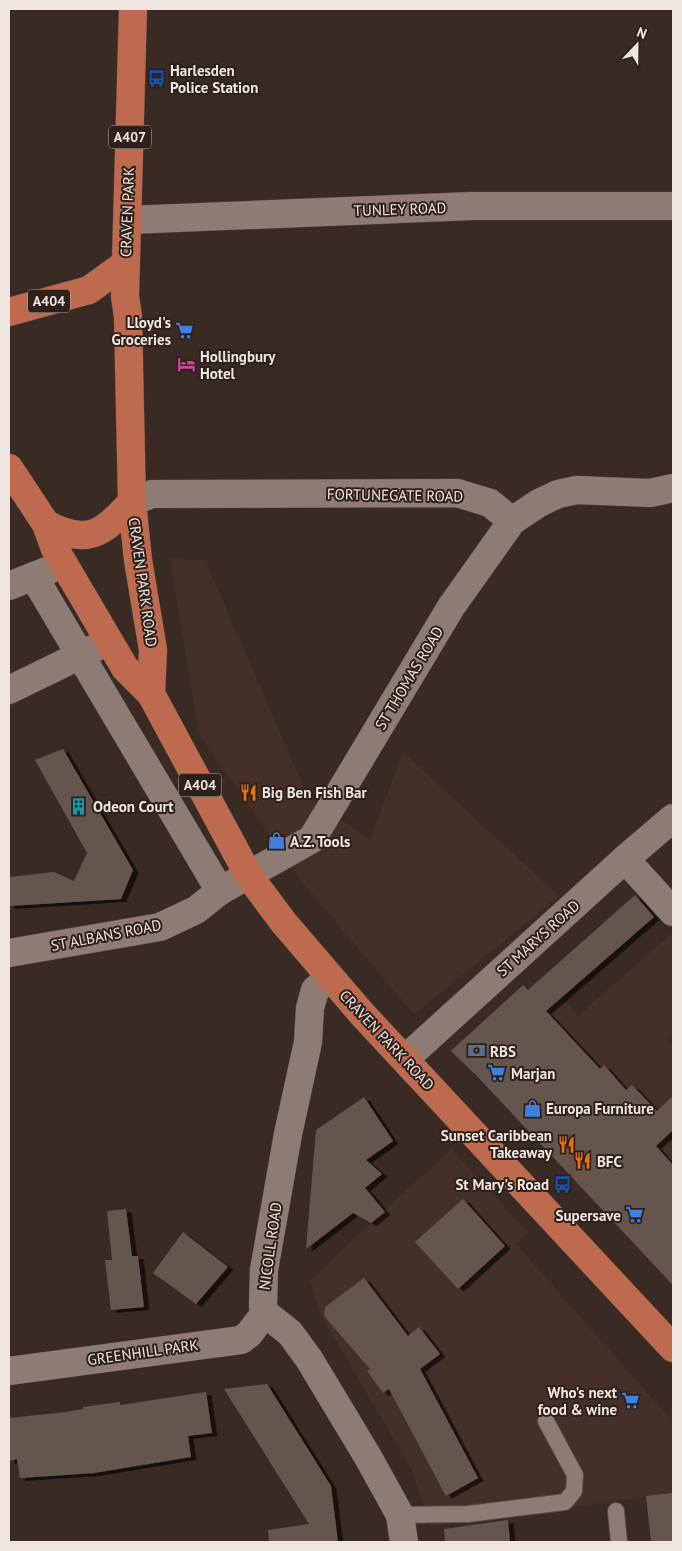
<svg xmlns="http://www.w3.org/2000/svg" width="682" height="1551" font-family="'PT Sans',sans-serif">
	<defs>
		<filter id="shadow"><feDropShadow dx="5.5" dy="3" stdDeviation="0" flood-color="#0009"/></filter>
	</defs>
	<rect width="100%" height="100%" fill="#392a24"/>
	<g fill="#453027">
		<polygon points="170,559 205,560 308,797 370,840 403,752 559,896 417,1012 414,1013 411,1011 304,884 199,734"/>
		<polygon points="671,934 673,936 673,1035 667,1040 673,1047 673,1286 475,1074 456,1058 456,1045 523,985 545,1010 561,997 578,1016"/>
		<polygon points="451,1149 529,1233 516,1244 673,1422 673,1542 651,1542 646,1497 431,1526 411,1468 320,1314 310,1280"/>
	</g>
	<g fill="#65564d" filter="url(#shadow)">
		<polygon points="63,749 133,870 121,899 9,906 9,877 54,872 74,881 87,853 35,760"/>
		<polygon points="635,895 654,917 546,1011 600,1069 604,1065 626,1090 632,1085 657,1111 673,1096 673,1130 656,1146 673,1165 673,1285 475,1074 451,1051 523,985 528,990"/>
		<polygon points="364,1097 393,1141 366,1160 382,1174 365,1188 385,1212 371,1223 353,1213 306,1249 316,1130"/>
		<polygon points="463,1199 505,1246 458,1289 415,1242"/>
		<polygon points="126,1209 132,1256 138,1256 144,1307 111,1310 105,1260 112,1260 107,1211"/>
		<polygon points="183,1232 228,1267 196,1304 153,1273"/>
		<polygon points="364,1278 408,1336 419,1327 440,1354 420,1369 478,1478 446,1496 389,1389 383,1393 367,1371 370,1369 324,1316 325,1307"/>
		<polygon points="267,1384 331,1486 338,1542 269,1542 268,1530 309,1524 224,1389"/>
		<polygon points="206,1392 212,1433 188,1436 191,1457 94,1473 20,1478 17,1459 9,1461 9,1418 66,1412 83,1409 83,1407 120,1402 120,1405"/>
		<polygon points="672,1493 673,1542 651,1542 646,1496"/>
		<polygon points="508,1520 510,1542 445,1542 444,1529"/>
	</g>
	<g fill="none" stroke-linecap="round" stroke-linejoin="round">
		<defs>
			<g id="service">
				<polyline points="616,1511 619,1542"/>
				<polyline points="400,1515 468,1514 565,1502 574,1491 575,1475 546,1421"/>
			</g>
			<g id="minor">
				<polyline points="128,220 472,206 673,206"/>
				<polyline points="132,502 152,494 457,493 490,503 512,521"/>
				<polyline points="34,577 220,891"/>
				<polyline points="9,586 49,570"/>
				<polyline points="9,690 95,648"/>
				<polyline points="625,859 673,912"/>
				<polyline points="9,953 160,927 196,910 220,891 312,839 451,607 512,521 539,503 558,494 577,490 650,493 673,488"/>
				<polyline points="329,977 315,990 310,1008 308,1042 288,1134 264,1270 263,1306 265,1313 290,1333 309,1359 368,1457 400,1515 404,1542"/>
				<polyline points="405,1059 625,859 673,818"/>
				<polyline points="9,1371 241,1340 249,1334 265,1313"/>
			</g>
			<g id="primary">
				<polyline points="133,9 125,296 128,317 132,502 138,560 153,650 151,694"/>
				<polyline points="9,312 89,290 125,264"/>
				<polyline points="9,468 46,524 55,549 125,668 151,694 249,876 284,923 363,1015 673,1348"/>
				<path d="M 46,524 C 88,546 102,534 132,502"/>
			</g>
		</defs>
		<use href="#service" stroke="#554944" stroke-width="18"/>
		<use href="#minor" stroke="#554944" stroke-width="29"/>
		<use href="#primary" stroke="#554944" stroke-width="29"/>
		<use href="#service" stroke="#8d7b74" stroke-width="16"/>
		<use href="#minor" stroke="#8d7b74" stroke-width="28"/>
		<use href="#primary" stroke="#be6a4e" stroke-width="28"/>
	</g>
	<defs>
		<symbol id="bus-bare" viewBox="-9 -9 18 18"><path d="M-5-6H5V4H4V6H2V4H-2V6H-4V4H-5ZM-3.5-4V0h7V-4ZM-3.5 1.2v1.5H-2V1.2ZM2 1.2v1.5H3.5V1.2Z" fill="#1a4fb4" stroke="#2e201a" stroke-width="2.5" paint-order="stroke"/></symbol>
		<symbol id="supermarket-bare" viewBox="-9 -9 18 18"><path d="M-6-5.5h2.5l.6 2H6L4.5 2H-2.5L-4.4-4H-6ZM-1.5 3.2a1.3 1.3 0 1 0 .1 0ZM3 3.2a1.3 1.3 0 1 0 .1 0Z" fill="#3f7fe0" stroke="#2e201a" stroke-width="2.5" paint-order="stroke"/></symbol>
		<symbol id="hotel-bare" viewBox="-9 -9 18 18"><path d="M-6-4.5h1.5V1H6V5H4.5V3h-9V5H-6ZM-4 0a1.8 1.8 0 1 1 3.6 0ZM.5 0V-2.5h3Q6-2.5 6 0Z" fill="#d1479c" stroke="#2e201a" stroke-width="2.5" paint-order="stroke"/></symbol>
		<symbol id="restaurant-bare" viewBox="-9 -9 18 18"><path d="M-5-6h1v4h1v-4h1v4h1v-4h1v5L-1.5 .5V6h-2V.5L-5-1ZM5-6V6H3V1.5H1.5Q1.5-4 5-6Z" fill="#e8710a" stroke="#2e201a" stroke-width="2.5" paint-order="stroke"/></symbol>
		<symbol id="building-bare" viewBox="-9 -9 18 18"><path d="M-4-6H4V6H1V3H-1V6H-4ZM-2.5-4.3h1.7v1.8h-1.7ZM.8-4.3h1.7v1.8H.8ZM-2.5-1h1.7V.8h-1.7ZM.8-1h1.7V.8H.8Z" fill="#0f9aa8" stroke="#2e201a" stroke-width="2.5" paint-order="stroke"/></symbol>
		<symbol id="shop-bare" viewBox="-9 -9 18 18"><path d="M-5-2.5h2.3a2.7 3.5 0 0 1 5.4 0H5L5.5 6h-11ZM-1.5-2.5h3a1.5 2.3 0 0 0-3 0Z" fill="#3f7fe0" stroke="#2e201a" stroke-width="2.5" paint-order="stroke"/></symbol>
		<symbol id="bank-bare" viewBox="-9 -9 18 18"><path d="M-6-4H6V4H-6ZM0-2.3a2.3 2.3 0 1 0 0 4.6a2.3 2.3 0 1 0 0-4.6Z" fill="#5c6f8a" stroke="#2e201a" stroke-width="2.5" paint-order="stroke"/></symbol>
	</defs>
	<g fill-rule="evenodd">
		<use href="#bus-bare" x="144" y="66" width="25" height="25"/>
		<use href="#supermarket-bare" x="172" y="318" width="25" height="25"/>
		<use href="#hotel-bare" x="174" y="352" width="25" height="25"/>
		<use href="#restaurant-bare" x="236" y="780" width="25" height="25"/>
		<use href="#building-bare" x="66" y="794" width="25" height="25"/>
		<use href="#shop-bare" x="264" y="828" width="25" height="25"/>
		<use href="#bank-bare" x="464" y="1038" width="25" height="25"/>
		<use href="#supermarket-bare" x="484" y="1060" width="25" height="25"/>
		<use href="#shop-bare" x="520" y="1096" width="25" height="25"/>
		<use href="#restaurant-bare" x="554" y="1132" width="25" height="25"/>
		<use href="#restaurant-bare" x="570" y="1148" width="25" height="25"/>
		<use href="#bus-bare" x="550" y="1172" width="25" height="25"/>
		<use href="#supermarket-bare" x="622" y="1202" width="25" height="25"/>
		<use href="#supermarket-bare" x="618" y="1388" width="25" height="25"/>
	</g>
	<g text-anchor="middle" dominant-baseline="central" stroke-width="4" stroke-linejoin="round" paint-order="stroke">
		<g fill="#2e201a" stroke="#b5aaa5" stroke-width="1">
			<rect x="109" y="125.5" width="42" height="23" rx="4"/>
			<rect x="28" y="289.5" width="42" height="23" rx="4"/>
			<rect x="179" y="773.5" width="42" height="23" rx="4"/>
		</g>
		<g font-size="14" font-weight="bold" fill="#efe5e0">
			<text x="130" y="137">A407</text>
			<text x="49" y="301">A404</text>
			<text x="200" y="785">A404</text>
		</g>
		<g font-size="15" font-weight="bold" fill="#efe5e0" stroke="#2e201a" text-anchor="start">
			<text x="170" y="70">Harlesden<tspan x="170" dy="17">Police Station</tspan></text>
			<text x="171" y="322" text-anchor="end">Lloyd's<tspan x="171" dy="17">Groceries</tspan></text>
			<text x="200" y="356">Hollingbury<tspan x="200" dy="17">Hotel</tspan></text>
			<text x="262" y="792">Big Ben Fish Bar</text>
			<text x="93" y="806">Odeon Court</text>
			<text x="290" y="841">A.Z. Tools</text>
			<text x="490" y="1051">RBS</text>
			<text x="511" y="1073">Marjan</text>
			<text x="546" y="1108">Europa Furniture</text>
			<text x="552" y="1135" text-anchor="end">Sunset Caribbean<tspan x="552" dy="17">Takeaway</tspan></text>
			<text x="597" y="1161">BFC</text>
			<text x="549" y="1184" text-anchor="end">St Mary's Road</text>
			<text x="621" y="1215" text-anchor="end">Supersave</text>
			<text x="617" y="1392" text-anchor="end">Who's next<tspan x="617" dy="17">food &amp; wine</tspan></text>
		</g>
		<g font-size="15" fill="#efe5e0" stroke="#2e201a">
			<text transform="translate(400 209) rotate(-2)">TUNLEY ROAD</text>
			<text transform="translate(127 212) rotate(-88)">CRAVEN PARK</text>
			<text transform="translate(395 495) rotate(1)">FORTUNEGATE ROAD</text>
			<text transform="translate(143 582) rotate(82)">CRAVEN PARK ROAD</text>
			<text transform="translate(409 678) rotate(-59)">ST THOMAS ROAD</text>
			<text transform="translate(106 935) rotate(-11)">ST ALBANS ROAD</text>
			<text transform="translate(538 938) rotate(-42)">ST MARYS ROAD</text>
			<text transform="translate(387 1040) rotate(47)">CRAVEN PARK ROAD</text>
			<text transform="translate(270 1246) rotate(-82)">NICOLL ROAD</text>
			<text transform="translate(143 1352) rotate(-8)">GREENHILL PARK</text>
		</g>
	</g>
	<rect width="682" height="1551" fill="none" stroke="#efe5e0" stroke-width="20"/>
	<g transform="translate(637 45) rotate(22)" stroke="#2e201a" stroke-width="4" paint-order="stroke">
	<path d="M0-4L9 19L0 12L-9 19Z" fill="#efe5e0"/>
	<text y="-8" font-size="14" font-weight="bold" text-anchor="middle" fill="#efe5e0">N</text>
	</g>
</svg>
